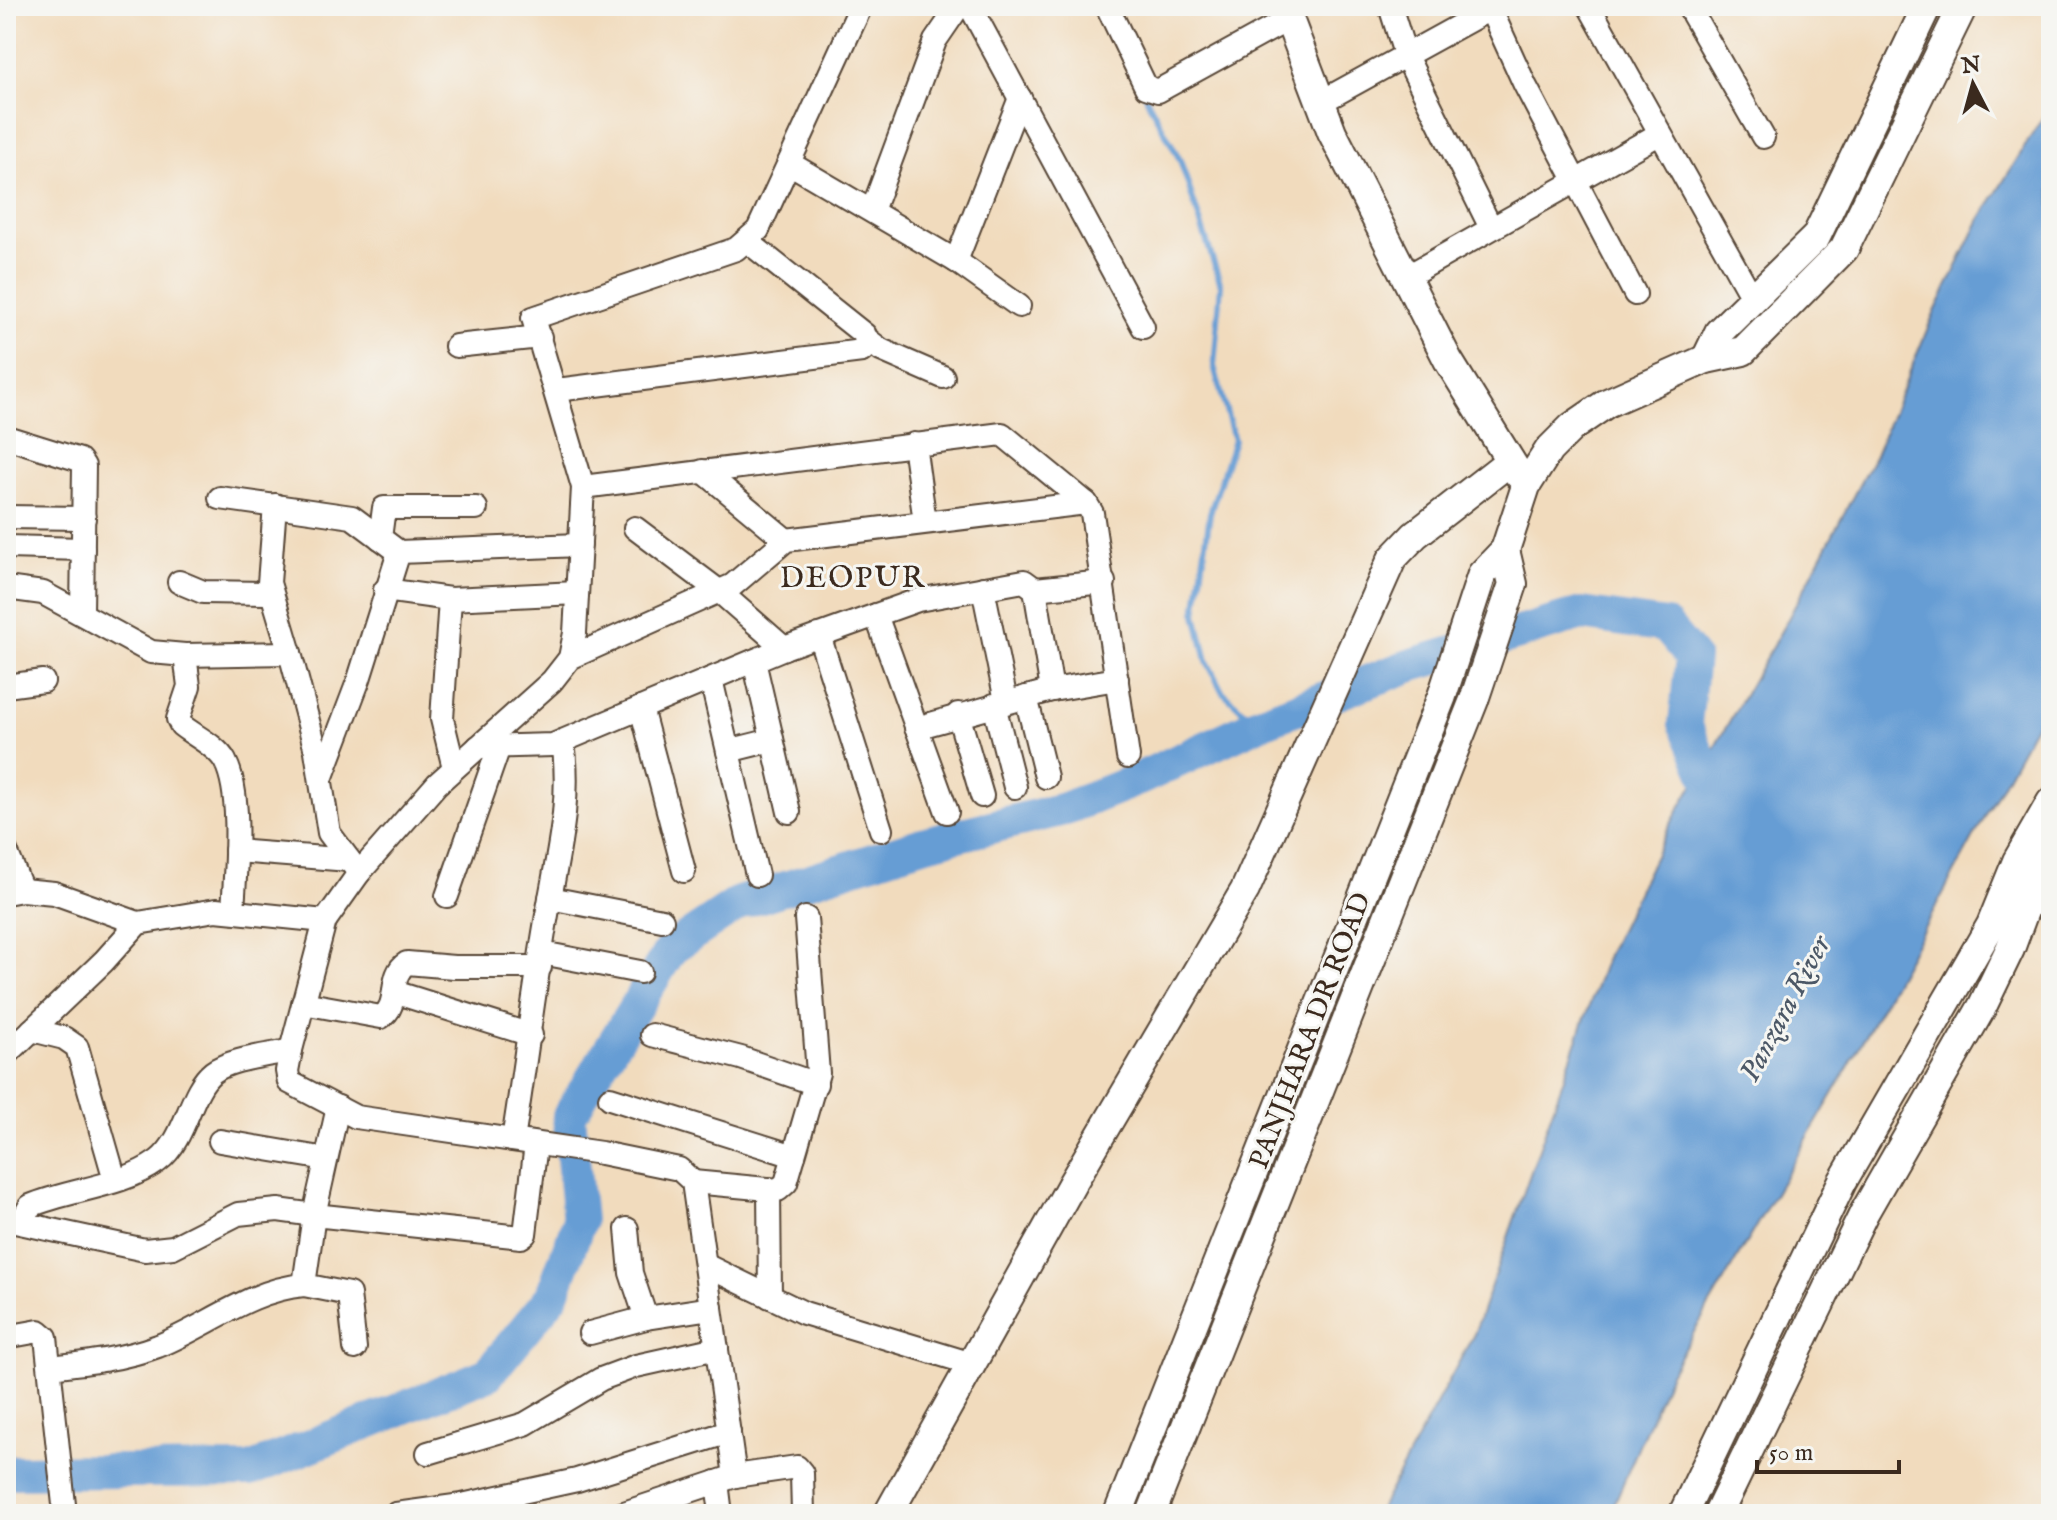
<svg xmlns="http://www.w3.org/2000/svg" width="2057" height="1520" font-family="'IM FELL English',serif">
	<rect width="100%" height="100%" fill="#f6f6f2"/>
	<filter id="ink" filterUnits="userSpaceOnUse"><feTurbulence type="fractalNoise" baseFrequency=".0125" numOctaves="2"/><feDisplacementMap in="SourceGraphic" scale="16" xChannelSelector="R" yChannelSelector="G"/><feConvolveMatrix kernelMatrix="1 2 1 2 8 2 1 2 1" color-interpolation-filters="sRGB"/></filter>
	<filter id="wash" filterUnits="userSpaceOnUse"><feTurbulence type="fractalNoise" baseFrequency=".006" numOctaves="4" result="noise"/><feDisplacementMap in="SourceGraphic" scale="32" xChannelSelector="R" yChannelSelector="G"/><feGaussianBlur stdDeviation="1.8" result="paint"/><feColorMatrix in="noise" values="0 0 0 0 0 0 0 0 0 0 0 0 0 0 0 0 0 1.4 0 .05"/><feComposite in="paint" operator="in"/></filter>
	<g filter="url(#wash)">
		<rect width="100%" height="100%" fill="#f1dbbd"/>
		<polygon fill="#669dd4" stroke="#506479" stroke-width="2" points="2051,104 2051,696 1840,1082 1670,1373 1610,1514 1377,1514 1474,1334 1607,955 1669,827 1789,617 1875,455 1932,318 1979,221"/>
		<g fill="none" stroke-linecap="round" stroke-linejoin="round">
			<polyline stroke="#669dd4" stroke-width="6" points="1143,92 1180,160 1221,285 1214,366 1234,440 1210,513 1196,614 1207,661 1222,691 1257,724"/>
			<polyline stroke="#669dd4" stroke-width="34" points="6,1472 250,1470 488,1374 552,1296 579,1221 569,1116 671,949 739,903 926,843 1064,809 1139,779 1257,724 1409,666 1582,614 1666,626 1692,657 1685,724 1722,810"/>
		</g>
	</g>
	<g filter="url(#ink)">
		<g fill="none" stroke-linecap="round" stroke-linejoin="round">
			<defs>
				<g id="minor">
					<polyline points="970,6 1143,327"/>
					<polyline points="1107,6 1146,87 1158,91 1289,19"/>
					<polyline points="1390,6 1405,54 1491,228"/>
					<polyline points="1489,6 1525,85 1635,294"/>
					<polyline points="1589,6 1753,299"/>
					<polyline points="1688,6 1763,137"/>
					<polyline points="1319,103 1490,9"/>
					<polyline points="789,163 956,261 1019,306"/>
					<polyline points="872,211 935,41 959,6"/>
					<polyline points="956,261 1020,98"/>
					<polyline points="1406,277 1659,134"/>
					<polyline points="868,340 881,350 943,377"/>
					<polyline points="456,346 540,337"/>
					<polyline points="557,390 862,351 867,346 865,335 747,241"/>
					<polyline points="6,437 80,460 84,466 82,613"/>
					<polyline points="914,444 925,522"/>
					<polyline points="703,471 786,540"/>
					<polyline points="583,487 1002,434 1086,503 1092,513 1128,757"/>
					<polyline points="220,498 352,517 399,552"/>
					<polyline points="275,505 269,583 290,653"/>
					<polyline points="6,517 84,518"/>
					<polyline points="635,528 720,592 784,648"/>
					<polyline points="380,538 384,508 476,508"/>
					<polyline points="6,547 83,549"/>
					<polyline points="179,582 203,592 270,593"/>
					<polyline points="6,588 43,593 151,652 185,655 290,653 316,751 329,833 359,873"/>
					<polyline points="983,588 1006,701"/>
					<polyline points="1035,589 1104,582"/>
					<polyline points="385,590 450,599 577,593"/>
					<polyline points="450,599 442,719 454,768"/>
					<polyline points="876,615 947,812"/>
					<polyline points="819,635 881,830"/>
					<path d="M 185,655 L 189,686 L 178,719 L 181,725 C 193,735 217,746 225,761 C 243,795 235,872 233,911"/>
					<polyline points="570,658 733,585 786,540 1086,503"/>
					<polyline points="754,661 789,812"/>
					<polyline points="711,679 757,875"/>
					<polyline points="6,686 43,681"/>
					<polyline points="1026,697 1046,777"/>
					<polyline points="994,705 1015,787"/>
					<polyline points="641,708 684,871"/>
					<polyline points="958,714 982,796"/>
					<polyline points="916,728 1052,690 1117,679"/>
					<polyline points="478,747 553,745 784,648 876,615 918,600 1024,581 1035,589 1052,690"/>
					<polyline points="728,751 772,740"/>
					<polyline points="321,779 359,679 399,552 580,545"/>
					<polyline points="6,851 22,890"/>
					<polyline points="236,851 349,860"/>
					<polyline points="6,893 22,890 54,893 138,923 216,910 325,921 359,873 437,784 552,681 570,658 575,633 583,487 533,318 736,249 758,230 861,6"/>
					<polyline points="447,896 499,747"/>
					<polyline points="550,898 662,920"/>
					<polyline points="325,921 291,1050 287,1071 289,1082 356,1117 601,1153 679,1169 693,1182 735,1476 621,1514"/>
					<polyline points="542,953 640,972"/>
					<polyline points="394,992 531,1035"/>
					<path d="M 303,1003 L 381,1017 C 401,1006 387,975 407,963 L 454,967 L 540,967"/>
					<polyline points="32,1030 64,1038 77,1047 115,1180"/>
					<polyline points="652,1035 741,1058 816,1084"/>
					<polyline points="6,1055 104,961 138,923"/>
					<polyline points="610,1098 794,1156"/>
					<path d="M 513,1140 C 526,1060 535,979 550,898 C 560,844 571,797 563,741"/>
					<polyline points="220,1141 326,1159"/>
					<polyline points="693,1182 778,1190 786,1183 818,1073 806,918"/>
					<polyline points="769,1189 770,1297"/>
					<polyline points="6,1220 145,1250 173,1247 238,1214 278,1210 314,1215 338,1107"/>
					<path d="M 21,1222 L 30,1206 C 70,1189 122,1187 158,1161 C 187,1139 189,1091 213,1072 C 232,1058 268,1056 291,1050"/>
					<polyline points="627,1229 631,1273 646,1318"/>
					<polyline points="705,1265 804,1313 972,1364"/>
					<polyline points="590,1333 646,1318 711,1308"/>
					<polyline points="6,1337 39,1331 46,1337 65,1514"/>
					<polyline points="355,1348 349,1294 304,1285 314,1215 521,1237 525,1234 536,1144"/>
					<path d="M 50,1367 C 86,1363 123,1359 158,1346 C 208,1326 249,1290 304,1285"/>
					<polyline points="428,1453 525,1424 601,1379 636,1366 717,1348"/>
					<polyline points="735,1476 797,1467 802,1473 803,1514"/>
					<polyline points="717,1482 721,1514"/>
					<polyline points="396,1514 462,1505 577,1480 729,1432"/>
				</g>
				<g id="tertiary">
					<polyline points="1284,6 1332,132 1448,360 1519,475"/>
					<polyline points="1706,359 1719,332 1816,237 1927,6"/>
					<polyline points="888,1514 1073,1182 1245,890 1392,559 1415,535 1510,461"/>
					<polyline points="1118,1514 1442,696 1482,574 1505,550 1526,486 1549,450 1572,427 1607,403 1706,359 1743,351 1844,249 1963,6"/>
					<polyline points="1151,1514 1474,700 1513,584 1505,550"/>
					<polyline points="1683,1514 1842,1182 1991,925 2017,861 2051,802"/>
					<polyline points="1718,1514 1864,1213 1982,1007 2010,949 2051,838"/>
				</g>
			</defs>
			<use href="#minor" stroke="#564536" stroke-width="26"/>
			<use href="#tertiary" stroke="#564536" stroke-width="32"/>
			<use href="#minor" stroke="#fff" stroke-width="22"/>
			<use href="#tertiary" stroke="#fff" stroke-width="28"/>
		</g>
	</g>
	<g text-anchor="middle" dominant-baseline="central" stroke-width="6" stroke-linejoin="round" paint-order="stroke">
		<g font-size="28" fill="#3b2a1e" stroke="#f6f6f2">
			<text transform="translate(1311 1031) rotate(-69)">PANJHARA DR ROAD</text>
		</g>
		<g font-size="30" letter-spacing="2" fill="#3b2a1e" stroke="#f6f6f2">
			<text x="853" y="579">DEOPUR</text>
		</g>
		<g font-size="30" font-style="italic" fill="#4c5867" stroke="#f6f6f2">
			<text transform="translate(1786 1009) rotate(-62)">Panzara River</text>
		</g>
	</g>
	<rect width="2057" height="1520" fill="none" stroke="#f6f6f2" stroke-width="32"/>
	<g transform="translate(1973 84) rotate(354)" stroke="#f6f6f2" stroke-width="6" paint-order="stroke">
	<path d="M0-6L14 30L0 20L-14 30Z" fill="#3b2a1e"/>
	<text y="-12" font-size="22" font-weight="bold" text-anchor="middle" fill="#3b2a1e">N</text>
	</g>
	<path d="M1757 1460v12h142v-12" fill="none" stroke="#3b2a1e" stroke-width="4"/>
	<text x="1769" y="1460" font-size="24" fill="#3b2a1e" stroke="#f6f6f2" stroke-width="6" paint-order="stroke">50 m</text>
</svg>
